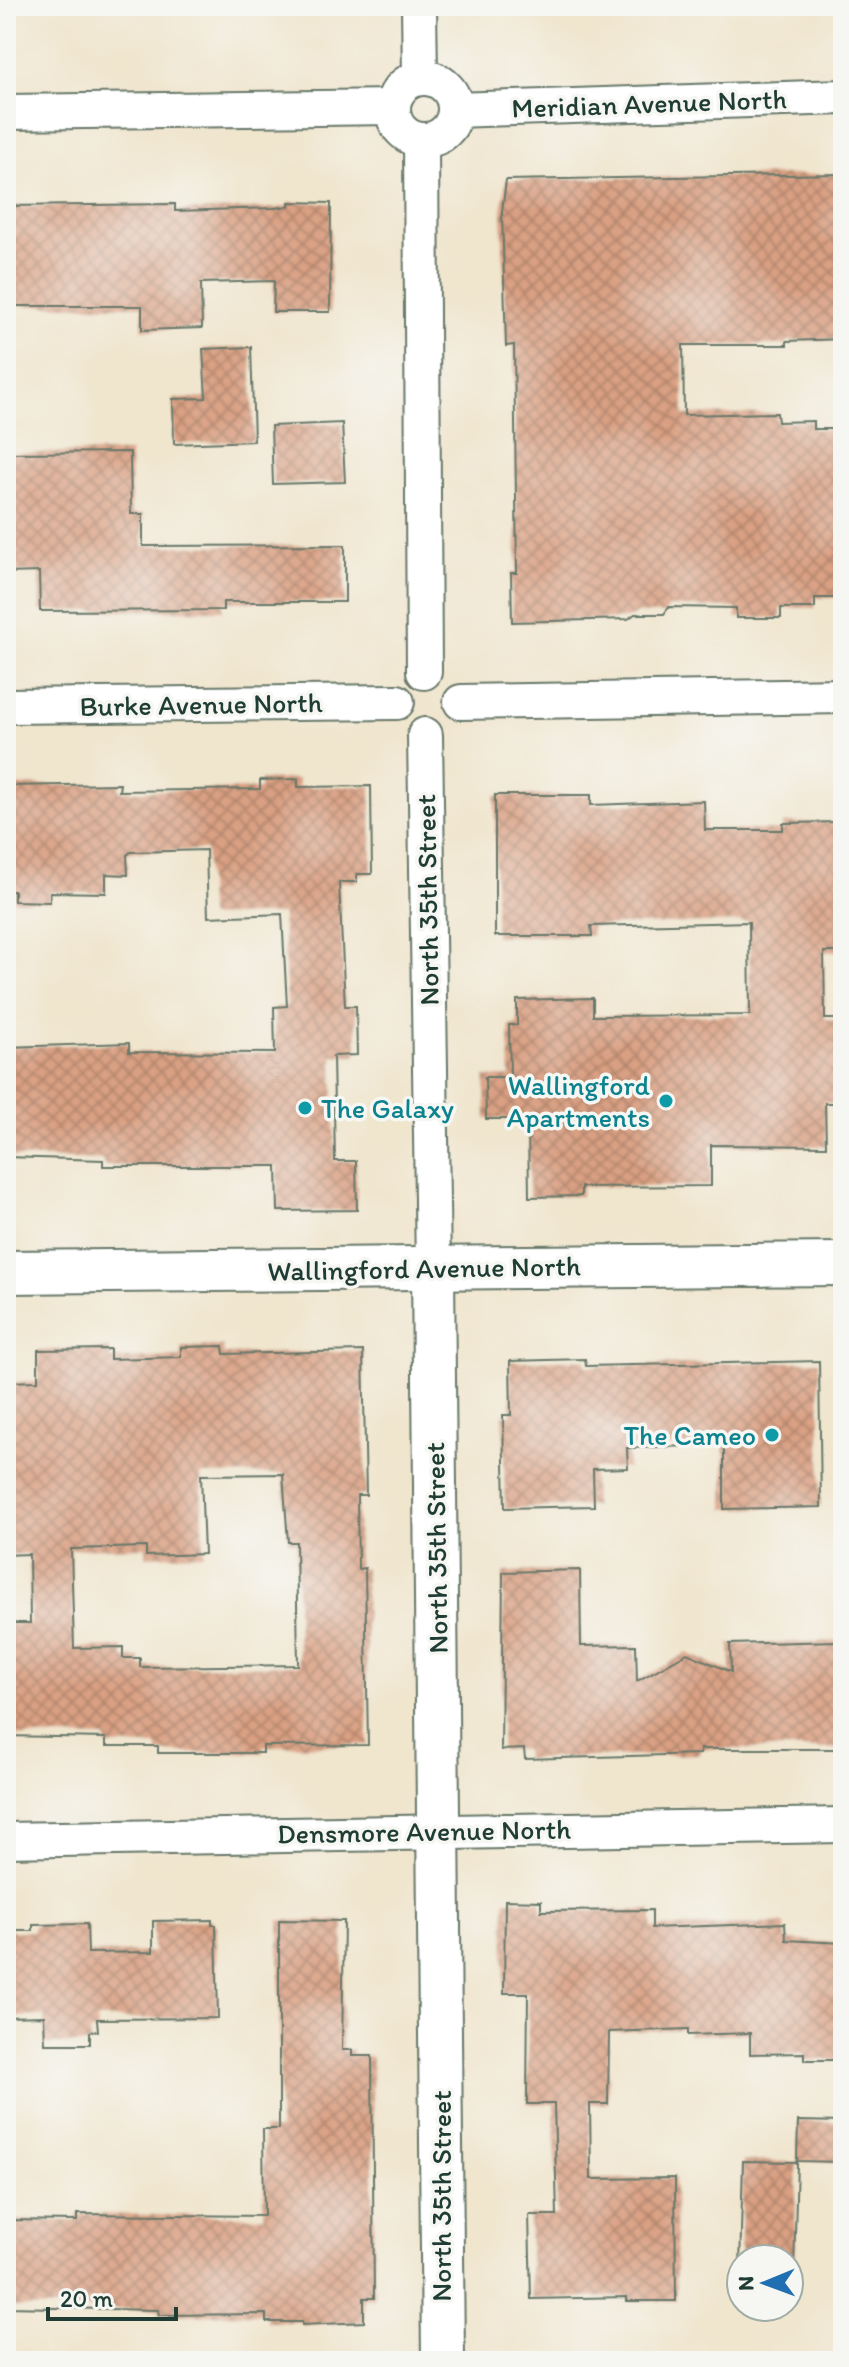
<svg xmlns="http://www.w3.org/2000/svg" width="849" height="2367" font-family="Itim,sans-serif">
	<defs>
		<pattern id="building-cross-hatch" width="8" height="8" patternUnits="userSpaceOnUse" patternTransform="scale(2)"><rect width="8" height="8" fill="#daa083"/><path d="M0 0l8 8M0 8l8-8" fill="none" stroke="#b0846c"/></pattern>
	</defs>
	<rect width="100%" height="100%" fill="#f6f6f2"/>
	<filter id="ink" filterUnits="userSpaceOnUse"><feTurbulence type="fractalNoise" baseFrequency=".0125" numOctaves="2"/><feDisplacementMap in="SourceGraphic" scale="16" xChannelSelector="R" yChannelSelector="G"/><feConvolveMatrix kernelMatrix="1 2 1 2 8 2 1 2 1" color-interpolation-filters="sRGB"/></filter>
	<filter id="wash" filterUnits="userSpaceOnUse"><feTurbulence type="fractalNoise" baseFrequency=".006" numOctaves="4" result="noise"/><feDisplacementMap in="SourceGraphic" scale="32" xChannelSelector="R" yChannelSelector="G"/><feGaussianBlur stdDeviation="1.8" result="paint"/><feColorMatrix in="noise" values="0 0 0 0 0 0 0 0 0 0 0 0 0 0 0 0 0 1.4 0 .05"/><feComposite in="paint" operator="in"/></filter>
	<g filter="url(#wash)">
		<rect width="100%" height="100%" fill="#f0e5cd"/>
		<g id="blocks">
			<g fill="url(#building-cross-hatch)" fill-rule="evenodd">
				<polygon points="843,174 843,339 787,341 787,345 683,345 684,415 777,413 778,422 813,421 813,429 843,429 843,598 815,598 815,608 781,608 781,618 736,618 736,608 669,607 664,614 635,614 628,619 512,622 511,573 517,573 514,345 506,346 502,212 506,180"/>
				<polygon points="289,202 331,203 330,312 273,312 274,281 201,283 202,328 142,330 142,306 6,306 6,206 175,204 175,211 274,208 289,206"/>
				<polygon points="251,347 254,441 174,444 173,399 206,398 203,349"/>
				<polygon points="342,423 345,482 273,484 271,426"/>
				<polygon points="130,452 131,514 143,514 143,546 345,545 345,602 223,602 223,610 40,611 39,572 6,573 6,453"/>
				<polygon points="298,779 298,787 371,786 372,874 357,874 357,882 339,882 345,1006 356,1006 357,1055 333,1056 335,1161 356,1161 357,1210 278,1211 277,1166 103,1166 103,1160 6,1157 6,1047 129,1043 129,1052 275,1053 274,1007 287,1006 282,914 208,917 206,850 131,852 127,855 128,875 106,874 106,893 50,892 50,902 14,901 14,891 6,891 6,786 120,784 119,791 260,789 260,780"/>
				<polygon points="495,795 591,795 591,805 704,801 705,830 783,830 783,823 843,822 843,952 824,952 825,1019 843,1019 843,1103 825,1103 826,1146 711,1145 711,1186 581,1187 581,1196 529,1197 528,1119 486,1119 485,1077 510,1077 509,1025 517,1025 517,1000 593,998 593,1016 750,1015 749,922 591,926 592,936 495,936"/>
				<path d="M 223,1346 L 224,1354 L 363,1351 L 366,1495 L 357,1495 L 358,1569 L 365,1568 L 368,1745 L 263,1746 L 263,1753 L 158,1753 L 158,1746 L 106,1746 L 106,1738 L 6,1736 L 6,1623 L 30,1623 L 29,1554 L 6,1555 L 6,1382 L 38,1381 L 38,1350 L 110,1349 L 110,1359 L 181,1357 L 181,1347 ZM 283,1474 L 288,1542 L 296,1542 L 298,1665 L 140,1667 L 140,1658 L 123,1658 L 123,1647 L 74,1648 L 71,1549 L 146,1547 L 146,1556 L 204,1554 L 201,1475 Z"/>
				<polygon points="585,1359 586,1366 819,1361 821,1507 724,1509 724,1445 627,1448 628,1468 593,1469 594,1506 505,1508 503,1415 511,1415 510,1361"/>
				<polygon points="580,1570 581,1646 636,1645 637,1681 687,1653 731,1672 730,1644 837,1641 840,1749 701,1749 700,1754 525,1759 524,1749 501,1750 503,1572"/>
				<polygon points="505,1900 541,1901 541,1911 652,1910 652,1928 785,1923 786,1940 843,1943 843,2060 804,2060 804,2053 750,2054 750,2033 688,2035 688,2029 609,2032 608,2104 590,2104 591,2179 675,2178 676,2301 627,2301 627,2297 531,2299 529,2215 557,2215 554,2104 527,2104 528,1993 504,1993"/>
				<polygon points="212,1920 212,1925 216,1925 218,2018 97,2019 98,2031 90,2032 90,2044 45,2044 44,2016 6,2017 6,1931 33,1931 33,1925 87,1924 88,1953 153,1952 153,1921"/>
				<polygon points="279,1920 344,1921 342,2050 352,2050 352,2056 372,2056 374,2298 364,2298 364,2322 302,2325 302,2322 266,2322 266,2314 159,2315 158,2310 6,2307 6,2220 77,2221 77,2214 264,2216 263,2129 279,2129"/>
				<polygon points="798,2121 843,2122 843,2162 797,2161"/>
				<polygon points="743,2161 797,2162 793,2305 789,2305 789,2259 741,2259 739,2303"/>
			</g>
		</g>
	</g>
	<g filter="url(#ink)">
		<use href="#blocks" fill-opacity="0" stroke="#68786a" stroke-width="2"/>
		<g fill="none" stroke-linecap="round" stroke-linejoin="round">
			<defs>
				<g id="minor">
					<polyline points="419,6 420,77"/>
					<circle cx="424" cy="109" r="31"/>
					<polyline points="455,110 843,97"/>
					<polyline points="6,112 393,107"/>
					<polyline points="421,140 424,672"/>
					<polyline points="461,702 843,696"/>
					<polyline points="6,706 397,702"/>
					<polyline points="425,735 433,1268"/>
					<polyline points="6,1840 843,1825"/>
				</g>
				<g id="tertiary">
					<polyline points="433,1268 443,2361"/>
					<polyline points="6,1272 843,1264"/>
				</g>
			</defs>
			<use href="#minor" stroke="#68786a" stroke-width="38"/>
			<use href="#tertiary" stroke="#68786a" stroke-width="46"/>
			<use href="#minor" stroke="#fff" stroke-width="34"/>
			<use href="#tertiary" stroke="#fff" stroke-width="42"/>
		</g>
	</g>
	<g fill="#0f9aa8" stroke="#f6f6f2" stroke-width="3">
		<circle cx="666" cy="1101" r="8"/>
		<circle cx="305" cy="1108" r="8"/>
		<circle cx="772" cy="1435" r="8"/>
	</g>
	<g text-anchor="middle" dominant-baseline="central" stroke-width="7" stroke-linejoin="round" paint-order="stroke">
		<g font-size="28" fill="#1f3d34" stroke="#f6f6f2">
			<text transform="translate(649 103) rotate(-2)">Meridian Avenue North</text>
			<text transform="translate(201 704) rotate(-1)">Burke Avenue North</text>
			<text transform="translate(427 900) rotate(-91)">North 35th Street</text>
			<text transform="translate(424 1268) rotate(-1)">Wallingford Avenue North</text>
			<text transform="translate(436 1548) rotate(-91)">North 35th Street</text>
			<text transform="translate(424 1831) rotate(-1)">Densmore Avenue North</text>
			<text transform="translate(441 2196) rotate(-90)">North 35th Street</text>
		</g>
		<g font-size="28" fill="#0d838f" stroke="#f6f6f2" text-anchor="end">
			<text x="650" y="1085">Wallingford<tspan x="650" dy="32">Apartments</tspan></text>
			<text x="321" y="1108" text-anchor="start">The Galaxy</text>
			<text x="756" y="1435">The Cameo</text>
		</g>
	</g>
	<rect width="849" height="2367" fill="none" stroke="#f6f6f2" stroke-width="32"/>
	<g transform="translate(765 2283) rotate(269)"><circle r="38" fill="#f6f6f2" stroke="#a0aca6" stroke-width="2"/>
	<path d="M0-6L14 30L0 20L-14 30Z" fill="#1f6fb2"/>
	<text y="-12" font-size="22" font-weight="bold" text-anchor="middle" fill="#1f3d34">N</text>
	</g>
	<path d="M48 2307v12h128v-12" fill="none" stroke="#1f3d34" stroke-width="4"/>
	<text x="60" y="2307" font-size="24" fill="#1f3d34" stroke="#f6f6f2" stroke-width="6" paint-order="stroke">20 m</text>
</svg>
